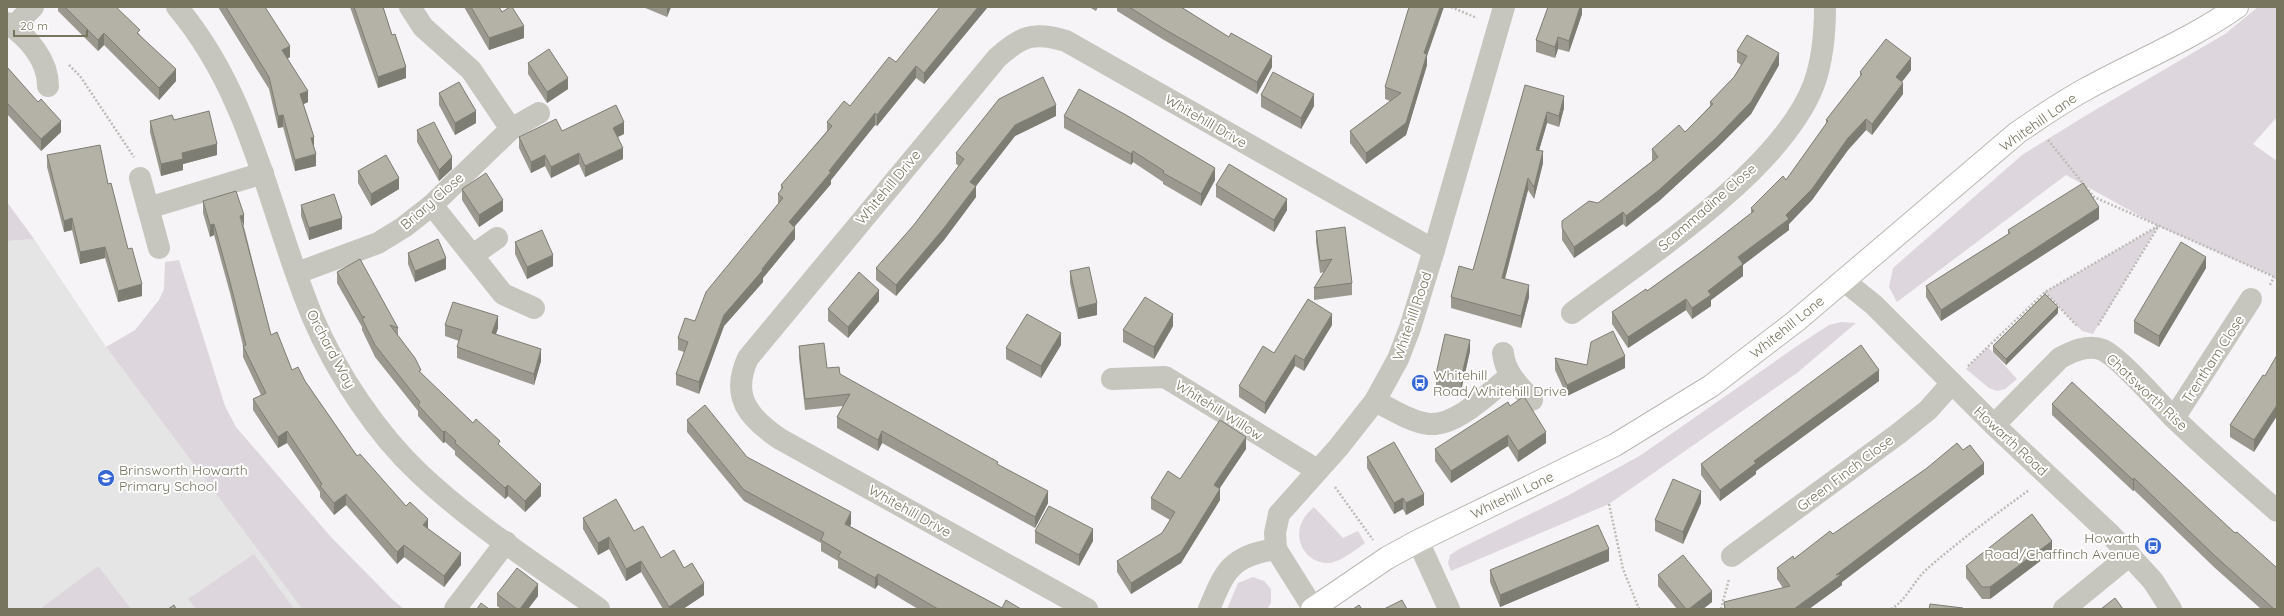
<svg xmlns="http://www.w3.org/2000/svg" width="2284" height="616" font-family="Quicksand,sans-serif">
	<rect width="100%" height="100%" fill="#f6f4f7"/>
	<polygon fill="#e6e5e5" points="34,239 106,347 302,609 7,609 7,241"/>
	<g fill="#ded6dd">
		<polygon points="2258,7 2277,7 2277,117 2253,144 2277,161 2277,278 2158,226 2093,334 2082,331 2045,292 2158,226 2066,175 1897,302 1889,287 1893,268 2022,155 2090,113 2225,34"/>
		<polygon points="7,202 34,239 7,241"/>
		<polygon points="179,260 225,406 236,427 331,537 393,600 404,609 302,609 106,347 135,330 159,300 164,289 165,262"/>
		<polygon points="1841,322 1856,323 1797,373 1609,504 1451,571 1448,563 1450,555 1459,549 1567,496 1641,455 1797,346 1829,325"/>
		<polygon points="1988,347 2017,379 2005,389 1997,391 1989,388 1966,369"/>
		<path d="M 1314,507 L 1343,538 L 1358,531 L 1365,543 C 1355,550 1339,564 1326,563 C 1306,562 1293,540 1302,522 C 1304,516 1310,511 1314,507 Z"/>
		<polygon points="254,554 294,609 196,609 188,599"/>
		<polygon points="98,566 131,609 40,609"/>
		<polygon points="1253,577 1264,581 1271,589 1271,603 1267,609 1227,609 1238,583"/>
	</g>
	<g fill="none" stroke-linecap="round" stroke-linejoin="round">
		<defs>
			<path id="major" d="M 1312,609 L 1387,558 L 1418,541 L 1615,445 L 1711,386 L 1796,321 L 2017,133 C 2040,117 2062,102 2086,89 C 2137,61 2190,40 2237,7"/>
		</defs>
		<use href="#major" stroke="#b9b8b0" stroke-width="24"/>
		<g stroke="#bdbcb7" stroke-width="2.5" stroke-dasharray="2 2" stroke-linecap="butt">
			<polyline points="1451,7 1477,18"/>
			<polyline points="69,65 80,76 134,157"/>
			<polyline points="2048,140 2094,197 2277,278"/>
			<polyline points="2270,285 2274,277"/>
			<polyline points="2045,292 2078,327"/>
			<polyline points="2098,325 2158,227"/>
			<polyline points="1968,366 2045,292 2158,226"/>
			<polyline points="1335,487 1373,540"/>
			<polyline points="1609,504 1623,569 1639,609"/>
			<polyline points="1721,609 1729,579"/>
			<path d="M 1891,609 C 1907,600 1914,580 1928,568 C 1960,540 1995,515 2029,490"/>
		</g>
		<g stroke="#c6c5be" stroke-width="22">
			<path d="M 177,7 C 253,97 269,213 313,318 C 336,372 377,434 420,474 C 474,525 539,566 599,609"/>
			<polyline points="410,7 423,27 471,70 511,129"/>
			<path d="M 7,23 C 28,37 48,60 48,86"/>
			<polyline points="13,27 33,7"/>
			<polyline points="140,178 159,248"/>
			<polyline points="432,205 503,294 534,308"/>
			<polyline points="148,208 263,173"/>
			<polyline points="473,255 497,238"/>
			<polyline points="297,273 378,243 404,227 432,205 511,129 539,113"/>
			<polyline points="1843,280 1874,305 1994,425 2110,534 2153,581 2171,609"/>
			<path d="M 1572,313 C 1645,258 1782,170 1814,84 C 1823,59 1825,34 1825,7"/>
			<path d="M 1503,353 C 1505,373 1519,386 1532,400"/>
			<polyline points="1112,379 1165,377 1317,470"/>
			<path d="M 1375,401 C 1391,409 1411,422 1429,424 C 1457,426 1490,392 1510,376"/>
			<polyline points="2174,418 2251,299"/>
			<path d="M 1994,425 L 2060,358 C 2073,351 2088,344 2103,350 C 2120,358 2158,402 2173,417 C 2207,450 2242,480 2277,511"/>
			<polyline points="1418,541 1449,609"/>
			<polyline points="1732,556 1898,434 1928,410 1952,383"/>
			<polyline points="1313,608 1276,549 1275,533 1279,514 1338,448 1375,401 1398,359 1410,328 1434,250 1504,7"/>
			<polyline points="455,609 506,542"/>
			<path d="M 1087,609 L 780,439 C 749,418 730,397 748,358 L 997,58 C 1021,36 1034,31 1066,41 L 1434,250"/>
			<path d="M 1209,609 C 1225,570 1231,556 1276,549"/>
			<polyline points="2064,609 2130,555"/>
		</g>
		<use href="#major" stroke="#fff" stroke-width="22"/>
	</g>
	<g fill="#9b998f">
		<polygon points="58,7 116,7 140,35 176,81 159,100 104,45 98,51 58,11"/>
		<polygon points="218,7 265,7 290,57 287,59 308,102 303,104 314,148 316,166 295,171 283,127 278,128 269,89"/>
		<polygon points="350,7 383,7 406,78 378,88"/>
		<polygon points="464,7 499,7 502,12 524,38 489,50"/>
		<polygon points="643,7 671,7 667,17"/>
		<polygon points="987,7 987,8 924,84 916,78 877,126 875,125 831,180 831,184 794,227 795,239 763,278 763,282 724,326 699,394 676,385 676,374 684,352 678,350 678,338 695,321 778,204 778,194 781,190 781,185 827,131 827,122 850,106 896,62"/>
		<polygon points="1089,7 1098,7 1096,11"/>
		<polygon points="1117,7 1181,7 1272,67 1257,94 1164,40 1117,11"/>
		<polygon points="1548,7 1582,7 1582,14 1569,52 1558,49 1555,58 1536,52 1536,40"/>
		<polygon points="1737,51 1779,65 1751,114 1717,148 1659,201 1626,227 1623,224 1574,258 1562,240 1562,221 1598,203 1652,161 1652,149 1685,132 1710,106 1710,102 1734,77 1741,65 1737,62"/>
		<polygon points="1427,56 1427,65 1406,135 1366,164 1350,143 1350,131 1390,101 1385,99 1385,87"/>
		<polygon points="528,63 568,89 547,103 528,74"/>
		<polygon points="7,67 61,132 41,151 7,114"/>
		<polygon points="1911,70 1902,82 1903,94 1872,135 1866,130 1848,150 1812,200 1789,224 1789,230 1743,265 1743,276 1711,300 1711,306 1692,319 1686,310 1628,348 1612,324 1612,312 1647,291 1701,252 1751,213 1751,208 1786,180 1826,124 1826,120 1860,77 1860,72"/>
		<polygon points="1525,85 1564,108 1559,127 1547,123 1539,150 1543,163 1534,199 1528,190 1505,279 1529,297 1521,328 1451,308 1451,297 1473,270"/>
		<polygon points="439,93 476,123 455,135 439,105"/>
		<polygon points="1261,95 1314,106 1301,129 1261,107"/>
		<polygon points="1056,116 1015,136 976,186 976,197 944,240 896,296 876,280 876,268 913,226 959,166 956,164 956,153"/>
		<polygon points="1064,116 1215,180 1201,206 1163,184 1163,182 1133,162 1131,165 1064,128"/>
		<polygon points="174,120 217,155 183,164 183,170 161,176 150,132 150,121"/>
		<polygon points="417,130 452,169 439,181 417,142"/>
		<polygon points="562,131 624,134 618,137 623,159 585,177 579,164 551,178 545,166 531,173 519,148 519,137"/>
		<polygon points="47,155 108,184 128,249 142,296 118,302 105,258 80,264 72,230 64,232 47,167"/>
		<polygon points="358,171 399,189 371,206 358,183"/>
		<polygon points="1216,185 1287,210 1274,232 1216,197"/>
		<polygon points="462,189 503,211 479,227 462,200"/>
		<polygon points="203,201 244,227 271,335 292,370 305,381 357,456 428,529 461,565 444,587 404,557 397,564 346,505 334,515 320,497 320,492 287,443 278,448 253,410 253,399 261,395 243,357 243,346 230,293 214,235 210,237 203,213"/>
		<polygon points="301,205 342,229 309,240 301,216"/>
		<polygon points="2099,219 1941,321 1926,297 1926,286 2008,234 2008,230"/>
		<polygon points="1316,231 1352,283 1352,295 1314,300 1314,288 1324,272 1320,273 1316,242"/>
		<polygon points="515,242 553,266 527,279 515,254"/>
		<polygon points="408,253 446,269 415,282 408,264"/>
		<polygon points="2206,268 2159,347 2134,333 2134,321"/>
		<polygon points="1070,271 1097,315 1078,319 1070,283"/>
		<polygon points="337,272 398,328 398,336 421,374 473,423 500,446 541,496 525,512 508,496 505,499 455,455 455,451 445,442 443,443 418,416 418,411 375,357 362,330 362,327 337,283"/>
		<polygon points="879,301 848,338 828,321 828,309"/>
		<polygon points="2058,313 2006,365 1993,352 1993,346"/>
		<polygon points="445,325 498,328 496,334 541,361 534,385 457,358 457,347 459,341 445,336"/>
		<polygon points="1332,325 1304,371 1295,366 1265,414 1239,397 1239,386 1274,353"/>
		<polygon points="1173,326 1154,359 1123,342 1123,330"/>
		<polygon points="1061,345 1041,378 1006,359 1006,348"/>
		<polygon points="799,346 827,368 840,374 998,465 1048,503 1035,528 882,443 878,451 837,428 837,417 843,406 805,410 799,358"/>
		<polygon points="1470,351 1461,391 1436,386 1436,374"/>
		<polygon points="1555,358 1587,365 1625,368 1567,396 1555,370"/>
		<polygon points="2265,376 2254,452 2230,437 2230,425"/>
		<polygon points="1879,381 1756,471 1756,474 1720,501 1701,475 1701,464"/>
		<polygon points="2052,404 2235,533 2277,609 2261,609 2215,568 2134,490 2133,491 2052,415"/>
		<polygon points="1510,406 1546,443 1518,462 1508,446 1451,483 1435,461 1435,449"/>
		<polygon points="687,420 747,457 851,524 850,526 1002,608 1021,609 918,609 878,585 875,589 838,568 838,561 821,551 821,543 744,501 687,432"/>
		<polygon points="1246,449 1219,488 1220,500 1181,563 1131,594 1117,572 1117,561 1162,533 1170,520 1151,509 1151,498 1180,479"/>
		<polygon points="1963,450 1984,474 1842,582 1842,585 1809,609 1724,609 1724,602 1783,588 1777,579 1777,568 1794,559"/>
		<polygon points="1367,457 1424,505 1406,515 1403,509 1394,514 1367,468"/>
		<polygon points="1701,503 1683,544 1655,531 1655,520"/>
		<polygon points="583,518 634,531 661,558 684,568 704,595 683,609 663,609 641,572 626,581 609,549 598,555 583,529"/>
		<polygon points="1035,531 1093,541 1079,566 1035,543"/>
		<polygon points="2052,552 1990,599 1982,599 1966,578 1966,566"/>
		<polygon points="1609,561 1500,607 1490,582 1490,570"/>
		<polygon points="1658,575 1712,602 1703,609 1677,609 1658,586"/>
		<polygon points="497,594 538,596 528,609 501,609 497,606"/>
	</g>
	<g fill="#7e7d74">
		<polygon points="667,7 671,7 667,17"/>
		<polygon points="978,7 987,7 987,8 924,84 924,73"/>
		<polygon points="1440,7 1444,7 1427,56 1427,65 1406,135 1366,164 1366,153 1424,53"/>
		<polygon points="1580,7 1582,7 1582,14 1569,52 1569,41"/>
		<polygon points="524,26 524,38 489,50 489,38"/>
		<polygon points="104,33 104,45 98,51 98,40"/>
		<polygon points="1558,37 1558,49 1555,58 1555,47"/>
		<polygon points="290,46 290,57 282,62 282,50"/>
		<polygon points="1779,53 1779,65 1751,114 1717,148 1659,201 1626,227 1626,216"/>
		<polygon points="1272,56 1272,67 1257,94 1257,82"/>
		<polygon points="1911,58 1911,70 1896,89 1896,77"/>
		<polygon points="916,66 916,78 877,126 877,115"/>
		<polygon points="406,67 406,78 378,88 378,77"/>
		<polygon points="176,69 176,81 159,100 159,88"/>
		<polygon points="568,78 568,89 547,103 547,92"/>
		<polygon points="1903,83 1903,94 1872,135 1872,124"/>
		<polygon points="308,91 308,102 300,106 300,94"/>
		<polygon points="1314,94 1314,106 1301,129 1301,118"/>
		<polygon points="1564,96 1564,108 1559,127 1559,116"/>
		<polygon points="1056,105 1056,116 1015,136 976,186 976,197 944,240 896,296 896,285 970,182 1015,125"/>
		<polygon points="476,111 476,123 455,135 455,123"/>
		<polygon points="1547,112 1547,123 1536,161 1536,150"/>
		<polygon points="875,113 875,125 831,180 831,184 789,233 789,222"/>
		<polygon points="283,115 283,127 278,128 278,116"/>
		<polygon points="1866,119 1866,130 1848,150 1812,200 1789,224 1789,230 1743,265 1743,276 1711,300 1711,306 1692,319 1692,308 1738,257 1786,215 1848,138"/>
		<polygon points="61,121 61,132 41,151 41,139"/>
		<polygon points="624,122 624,134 613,139 613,128"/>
		<polygon points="314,137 314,148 311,149 311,138"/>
		<polygon points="217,144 217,155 183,164 183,170 161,176 161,164 182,153"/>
		<polygon points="623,148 623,159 585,177 585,166"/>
		<polygon points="1133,151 1133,162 1131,165 1131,154"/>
		<polygon points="1543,151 1543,163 1534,199 1534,187"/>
		<polygon points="579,153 579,164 551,178 551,167"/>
		<polygon points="316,154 316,166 295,171 295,160"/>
		<polygon points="545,155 545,166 531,173 531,162"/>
		<polygon points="452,157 452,169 439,181 439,170"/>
		<polygon points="1215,168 1215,180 1201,206 1201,194"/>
		<polygon points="399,178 399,189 371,206 371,194"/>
		<polygon points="1528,178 1528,190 1502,289 1502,278"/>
		<polygon points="1287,199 1287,210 1274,232 1274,220"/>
		<polygon points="503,200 503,211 479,227 479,215"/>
		<polygon points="2099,207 2099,219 1941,321 1941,310"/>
		<polygon points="1623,212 1623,224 1574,258 1574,247"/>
		<polygon points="244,215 244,227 240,216"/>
		<polygon points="72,218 72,230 64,232 64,221"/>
		<polygon points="342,218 342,229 309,240 309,228"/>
		<polygon points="214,224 214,235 210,237 210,225"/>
		<polygon points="795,228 795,239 763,278 763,282 724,326 699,394 699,382 724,315"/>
		<polygon points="105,247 105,258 80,264 80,252"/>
		<polygon points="553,255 553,266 527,279 527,267"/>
		<polygon points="2206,257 2206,268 2159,347 2159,336"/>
		<polygon points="446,258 446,269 415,282 415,271"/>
		<polygon points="142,284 142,296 118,302 118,291"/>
		<polygon points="1529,285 1529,297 1521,328 1521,316"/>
		<polygon points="879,290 879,301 848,338 848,327"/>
		<polygon points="1686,299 1686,310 1628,348 1628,337"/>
		<polygon points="1097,303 1097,315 1078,319 1078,308"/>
		<polygon points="2058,307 2058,313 2006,365 2006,359"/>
		<polygon points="1173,314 1173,326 1154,359 1154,347"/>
		<polygon points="1332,314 1332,325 1304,371 1304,360"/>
		<polygon points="498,316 498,328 492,345 492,333"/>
		<polygon points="1061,333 1061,345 1041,378 1041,366"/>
		<polygon points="1470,340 1470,351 1461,391 1461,379"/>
		<polygon points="541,349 541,361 534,385 534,374"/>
		<polygon points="1295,355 1295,366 1265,414 1265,403"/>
		<polygon points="1625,356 1625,368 1567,396 1567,385"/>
		<polygon points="1879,370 1879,381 1756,471 1756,474 1720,501 1720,490 1754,461"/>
		<polygon points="2277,405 2277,416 2254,452 2254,440"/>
		<polygon points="287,431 287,443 278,448 278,437"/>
		<polygon points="445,431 445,442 443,443 443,432"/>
		<polygon points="882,431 882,443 878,451 878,440"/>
		<polygon points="1546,432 1546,443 1518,462 1518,451"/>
		<polygon points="1508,435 1508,446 1451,483 1451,471"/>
		<polygon points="1246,437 1246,449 1214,497 1214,485"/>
		<polygon points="1984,463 1984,474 1842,582 1842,585 1809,609 1794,609 1836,575"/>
		<polygon points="2134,478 2134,490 2133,491 2133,480"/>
		<polygon points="541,484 541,496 525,512 525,501"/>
		<polygon points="508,485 508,496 505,499 505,488"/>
		<polygon points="1220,489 1220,500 1181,563 1131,594 1131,583"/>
		<polygon points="1048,491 1048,503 1035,528 1035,517"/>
		<polygon points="1701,491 1701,503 1683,544 1683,532"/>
		<polygon points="346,494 346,505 334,515 334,503"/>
		<polygon points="1424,494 1424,505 1406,515 1406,503"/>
		<polygon points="1403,498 1403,509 1394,514 1394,503"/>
		<polygon points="851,512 851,524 845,535 845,524"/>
		<polygon points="428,519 428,531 423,525"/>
		<polygon points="1093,529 1093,541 1079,566 1079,555"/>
		<polygon points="609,537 609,549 598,555 598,543"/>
		<polygon points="2052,541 2052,552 1990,599 1990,587"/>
		<polygon points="404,545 404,557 397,564 397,552"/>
		<polygon points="1609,549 1609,561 1500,607 1500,595"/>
		<polygon points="461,553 461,565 444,587 444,576"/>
		<polygon points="641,561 641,572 626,581 626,569"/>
		<polygon points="878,574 878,585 875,589 875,578"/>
		<polygon points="704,583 704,595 683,609 669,609 669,607"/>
		<polygon points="538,584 538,596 528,609 520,609"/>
		<polygon points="1712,591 1712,602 1703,609 1689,609"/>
	</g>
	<g fill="#b4b2a6" stroke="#7e7d74">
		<polygon points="65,7 116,7 140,30 137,33 176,69 159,88 104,33 98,40"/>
		<polygon points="226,7 265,7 290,46 282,50 308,91 300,94 314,137 311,138 316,154 295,160 283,115 278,116 269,77"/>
		<polygon points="354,7 383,7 392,35 395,34 406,67 378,77"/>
		<polygon points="471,7 499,7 502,12 510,7 512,7 524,26 489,38"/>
		<polygon points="940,7 978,7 924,73 916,66 877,115 875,113 829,171 831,172 789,222 795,228 762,269 763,270 724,315 699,382 676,374 688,342 678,338 685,318 695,321 706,292 783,198 778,194 783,187 781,185 832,126 827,122 844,101 850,106 889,57 896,62"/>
		<polygon points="1129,7 1181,7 1229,37 1231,33 1272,56 1257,82 1164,29"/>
		<polygon points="1409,7 1440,7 1424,53 1427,54 1406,123 1366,153 1350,131 1401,93 1385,87"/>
		<polygon points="1548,7 1580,7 1569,41 1558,37 1555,47 1536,40"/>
		<polygon points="1747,35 1779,53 1751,102 1717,137 1659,190 1626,216 1623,212 1574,247 1562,228 1562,221 1589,201 1598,203 1658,157 1652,149 1679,125 1685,132 1713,104 1710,102 1734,77 1747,56 1737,51"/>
		<polygon points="1886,39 1911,58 1896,77 1903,83 1872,124 1866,119 1848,138 1812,189 1786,215 1789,219 1738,257 1743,264 1708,291 1711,295 1692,308 1686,299 1628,337 1612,312 1646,289 1647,291 1701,252 1754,211 1751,208 1783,176 1786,180 1828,121 1826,120 1862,74 1860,72"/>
		<polygon points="549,49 568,78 547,92 528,63"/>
		<polygon points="7,67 38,102 41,99 61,121 41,139 7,103"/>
		<polygon points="1273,72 1314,94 1301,118 1261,95"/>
		<polygon points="1043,77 1056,105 1015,125 970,182 976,186 944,228 896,285 876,268 913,226 964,159 956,153 999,99"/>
		<polygon points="459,82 476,111 455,123 439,93"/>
		<polygon points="1525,85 1564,96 1559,116 1547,112 1536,150 1543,151 1534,187 1528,178 1502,278 1529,285 1521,316 1451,297 1459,266 1473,270"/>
		<polygon points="1079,89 1126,115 1215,168 1201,194 1163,173 1164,171 1133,151 1131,154 1064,116"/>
		<polygon points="616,105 624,122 613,128 623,148 585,166 579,153 551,167 545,155 531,162 519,137 556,119 562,131"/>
		<polygon points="209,111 217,144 182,153 183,159 161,164 150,121 172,115 174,120"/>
		<polygon points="434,122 452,157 439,170 417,130"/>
		<polygon points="100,145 108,184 111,183 128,249 132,248 142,284 118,291 105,247 80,252 72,218 64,221 47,155"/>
		<polygon points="386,155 399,178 371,194 358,171"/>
		<polygon points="1229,164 1287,199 1274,220 1216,185"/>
		<polygon points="486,173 503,200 479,215 462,189"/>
		<polygon points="2083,183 2099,207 1941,310 1926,286 2010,233 2008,230"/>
		<polygon points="236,191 244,215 240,216 271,335 277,332 292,370 298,367 305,381 357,456 360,454 406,506 410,502 428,519 423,525 461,553 444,576 404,545 397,552 346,494 334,503 320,486 322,484 287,431 278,437 253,399 266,393 243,346 246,345 230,282 214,224 210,225 203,201"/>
		<polygon points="334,194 342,218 309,228 301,205"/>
		<polygon points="1345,227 1352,283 1314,288 1332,259 1320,261 1316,231"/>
		<polygon points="542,230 553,255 527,267 515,242"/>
		<polygon points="438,239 446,258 415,271 408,253"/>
		<polygon points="2181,242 2206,257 2159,336 2134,321"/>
		<polygon points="360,259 398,328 390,325 415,358 421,370 419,371 473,423 476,419 500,441 498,444 541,484 525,501 508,485 505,488 455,443 456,441 445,431 443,432 418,405 420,402 375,345 362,319 365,317 362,316 337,272"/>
		<polygon points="1089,267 1097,303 1078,308 1070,271"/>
		<polygon points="859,272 879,290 848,327 828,309"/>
		<polygon points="2045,294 2058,307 2006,359 1993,346"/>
		<polygon points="1145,297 1173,314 1154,347 1123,330"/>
		<polygon points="1308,299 1332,314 1304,360 1295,355 1265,403 1239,386 1263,346 1274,353"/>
		<polygon points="453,302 498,316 492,333 541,349 534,374 457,347 462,330 445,325"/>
		<polygon points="1027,314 1061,333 1041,366 1006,348"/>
		<polygon points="1613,331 1625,356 1567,385 1555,358 1587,365 1591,342"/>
		<polygon points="1445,334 1470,340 1461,379 1436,374"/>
		<polygon points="824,343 827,368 839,367 840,374 998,462 997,464 1048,491 1035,517 882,431 878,440 837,417 850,394 805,399 799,346"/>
		<polygon points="1861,345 1879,370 1754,461 1756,463 1720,490 1701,464"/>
		<polygon points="2277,355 2277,405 2254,440 2230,425 2263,375 2265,376"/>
		<polygon points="2072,382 2235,533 2237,532 2277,568 2277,609 2274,609 2215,556 2134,478 2133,480 2052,404"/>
		<polygon points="1523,397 1525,398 1546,432 1518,451 1508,435 1451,471 1435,449 1508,402 1510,406"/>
		<polygon points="705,405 747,457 851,512 845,524 1002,608 1006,600 1021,609 938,609 878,574 875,578 838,557 841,552 821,540 824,533 744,490 687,420"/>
		<polygon points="1220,420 1246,437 1214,485 1220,489 1181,552 1131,583 1117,561 1162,533 1175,512 1151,498 1168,471 1180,479"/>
		<polygon points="1394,442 1424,494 1406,503 1403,498 1394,503 1367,457"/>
		<polygon points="1957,443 1963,450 1970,445 1984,463 1836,575 1842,574 1794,609 1725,609 1724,602 1790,586 1777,568 1793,556 1794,559 1830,531 1833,534 1927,468"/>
		<polygon points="1673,479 1701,491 1683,532 1655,520"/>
		<polygon points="616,499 634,531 643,526 661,558 674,550 684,568 692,563 704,583 669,607 641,561 626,569 609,537 598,543 583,518"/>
		<polygon points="1049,506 1093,529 1079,555 1035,531"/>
		<polygon points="2032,514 2052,541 1990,587 1982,587 1966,566"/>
		<polygon points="1598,525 1609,549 1500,595 1490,570"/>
		<polygon points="1683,555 1712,591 1689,609 1686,609 1658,575"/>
		<polygon points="517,568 538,584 520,609 517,609 497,594"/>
		<polygon points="2115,598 2123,609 2101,609"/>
		<polygon points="1402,600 1407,609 1384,609"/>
		<polygon points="481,603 489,609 477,609"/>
		<polygon points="1930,604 1963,608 1963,609 1929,609"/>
		<polygon points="174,605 176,609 168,609"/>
		<polygon points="1359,605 1362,609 1353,609"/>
	</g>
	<defs>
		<symbol id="bus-disc" viewBox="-11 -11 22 22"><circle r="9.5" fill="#3666d5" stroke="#fff"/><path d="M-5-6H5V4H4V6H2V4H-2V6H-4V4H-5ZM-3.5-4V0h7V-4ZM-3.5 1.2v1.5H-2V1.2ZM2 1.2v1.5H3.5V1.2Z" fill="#fff"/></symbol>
		<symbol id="school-disc" viewBox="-11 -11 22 22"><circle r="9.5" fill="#3666d5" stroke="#fff"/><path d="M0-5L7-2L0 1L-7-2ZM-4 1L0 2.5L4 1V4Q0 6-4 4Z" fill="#fff"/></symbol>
	</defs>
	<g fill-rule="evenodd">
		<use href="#bus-disc" x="1410" y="373" width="20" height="20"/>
		<use href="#school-disc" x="96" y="468" width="20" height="20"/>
		<use href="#bus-disc" x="2143" y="536" width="20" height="20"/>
	</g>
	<g text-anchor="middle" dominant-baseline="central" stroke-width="4" stroke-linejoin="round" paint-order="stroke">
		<g font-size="14" fill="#78755f" stroke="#fff">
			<text transform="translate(1206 121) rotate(30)">Whitehill Drive</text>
			<text transform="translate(2038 122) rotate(-35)">Whitehill Lane</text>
			<text transform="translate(888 187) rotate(-50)">Whitehill Drive</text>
			<text transform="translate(432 201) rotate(-41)">Briary Close</text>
			<text transform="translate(1707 207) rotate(-41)">Scammadine Close</text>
			<text transform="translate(1412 316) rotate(-71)">Whitehill Road</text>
			<text transform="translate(1787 327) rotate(-39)">Whitehill Lane</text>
			<text transform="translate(331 349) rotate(62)">Orchard Way</text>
			<text transform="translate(2213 359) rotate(-57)">Trentham Close</text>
			<text transform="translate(2147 392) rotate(43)">Chatsworth Rise</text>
			<text transform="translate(1219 410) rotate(32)">Whitehill Willow</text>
			<text transform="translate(2011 441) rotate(43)">Howarth Road</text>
			<text transform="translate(1845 473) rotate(-37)">Green Finch Close</text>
			<text transform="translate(1512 495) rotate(-26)">Whitehill Lane</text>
			<text transform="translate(910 511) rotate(29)">Whitehill Drive</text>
		</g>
		<g font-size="14" fill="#78755f" stroke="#fff" text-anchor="start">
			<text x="1433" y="375">Whitehill<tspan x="1433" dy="16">Road/Whitehill Drive</tspan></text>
			<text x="119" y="470">Brinsworth Howarth<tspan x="119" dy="16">Primary School</tspan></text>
			<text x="2140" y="538" text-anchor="end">Howarth<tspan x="2140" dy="16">Road/Chaffinch Avenue</tspan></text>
		</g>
	</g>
	<rect width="2284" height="616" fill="none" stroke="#78755f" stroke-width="16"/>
	<path d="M14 30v6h73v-6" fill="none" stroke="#78755f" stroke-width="2"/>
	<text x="20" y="30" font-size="12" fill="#78755f" stroke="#ffffff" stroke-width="3" paint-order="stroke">20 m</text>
</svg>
